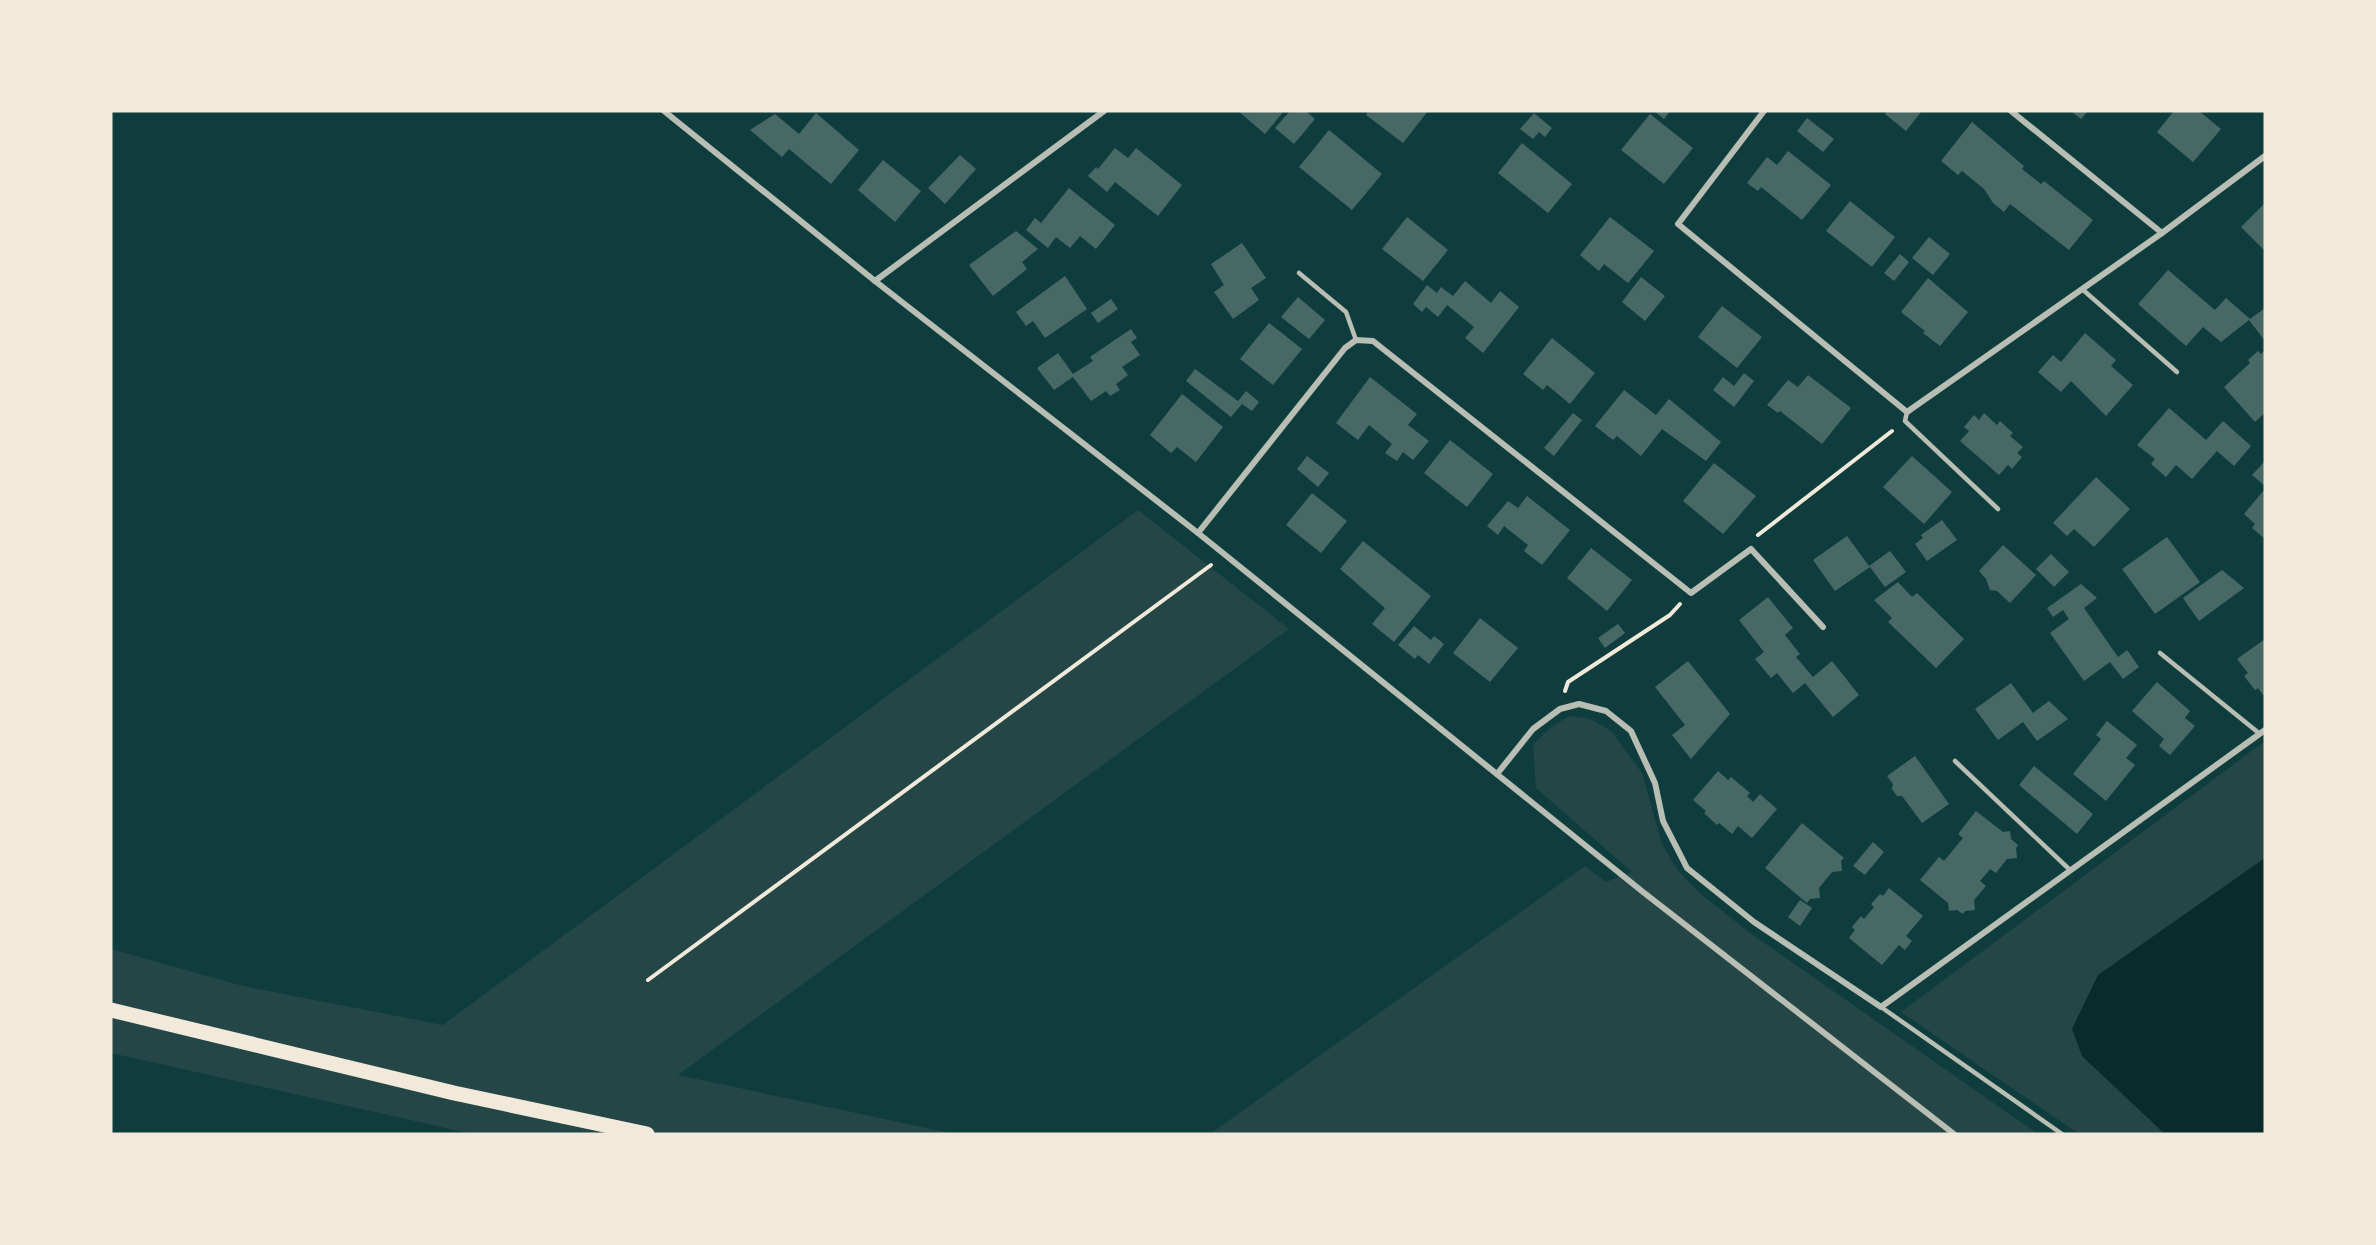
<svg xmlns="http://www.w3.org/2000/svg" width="2376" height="1245" font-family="'Sofia Sans Condensed',sans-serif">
	<rect width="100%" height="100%" fill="#0f3d3e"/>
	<g fill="#244646">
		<polygon points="1138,510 1289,629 678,1075 955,1134 473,1134 111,1053 111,949 243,986 443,1025"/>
		<polygon points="1569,716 1590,719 1611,731 1642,773 1662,844 1679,872 1702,895 1750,933 2038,1134 1210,1134 1585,866 1606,882 1632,872 1536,788 1533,745 1549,729"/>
		<polygon points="2265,741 2265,858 2099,975 2082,1056 2165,1134 2079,1134 1901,1012"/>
	</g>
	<polygon fill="#0a2a2b" points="2265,858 2265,1134 2165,1134 2082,1056 2072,1029 2098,975"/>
	<g fill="#486865">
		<polygon points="1238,111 1284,111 1265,134"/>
		<polygon points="1290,111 1306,111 1315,119 1294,144 1275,128"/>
		<polygon points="1368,111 1428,111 1403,143 1366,115"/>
		<polygon points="1654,111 1670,111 1664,119"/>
		<polygon points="1887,111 1922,111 1906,131 1885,114"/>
		<polygon points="2071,111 2088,111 2081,119"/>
		<polygon points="2174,111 2199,111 2221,129 2193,162 2157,132"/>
		<polygon points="816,113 859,150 831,184 789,149 782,157 750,130 775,114 799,134"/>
		<polygon points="1534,113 1552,128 1545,137 1539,132 1533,139 1520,129"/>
		<polygon points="1650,114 1693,148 1664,184 1621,150"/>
		<polygon points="1807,118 1834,139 1823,152 1797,131"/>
		<polygon points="1972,122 2024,166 2022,169 2041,184 2044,181 2093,220 2069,250 2010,204 2004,212 1993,203 1984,189 1962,171 1958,175 1941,161"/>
		<polygon points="1329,130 1382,174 1352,210 1299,167"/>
		<polygon points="1522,143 1572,184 1548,213 1498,173"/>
		<polygon points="1115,148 1128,158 1136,148 1182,185 1158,216 1115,182 1107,192 1088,176 1096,167 1098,169"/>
		<polygon points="1788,151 1831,185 1802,220 1761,187 1758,191 1747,183 1767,157 1777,165"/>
		<polygon points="960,155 976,169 945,204 928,188"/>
		<polygon points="883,160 921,191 895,222 858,190"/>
		<polygon points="1069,188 1115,225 1096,249 1080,236 1070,248 1056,237 1048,248 1026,230 1035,218 1041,223"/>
		<polygon points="1850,201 1895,237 1872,267 1826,231"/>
		<polygon points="2265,203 2265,251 2241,227"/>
		<polygon points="1407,217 1448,250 1423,281 1382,249"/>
		<polygon points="1610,217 1654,251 1628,283 1604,264 1599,271 1580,255"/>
		<polygon points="1016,231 1038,249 1022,262 1027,269 993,296 969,265"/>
		<polygon points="1929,237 1950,254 1933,275 1912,258"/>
		<polygon points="1242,243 1266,278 1251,288 1259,300 1233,319 1214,292 1224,285 1211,264"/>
		<polygon points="1900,254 1909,262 1894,281 1884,273"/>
		<polygon points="2168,270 2215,310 2226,298 2250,319 2265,308 2265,341 2249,320 2221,342 2203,327 2186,346 2138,304"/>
		<polygon points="1065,276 1087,309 1045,338 1033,321 1026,326 1016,312"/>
		<polygon points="1641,277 1665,296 1645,321 1622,302"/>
		<polygon points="1928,278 1968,312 1940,346 1923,333 1925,331 1901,312"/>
		<polygon points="1465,281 1491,303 1500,291 1519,307 1483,353 1465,338 1474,327 1447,305 1438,317 1426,307 1422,312 1413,304 1427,285 1437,293 1441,287 1453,296"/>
		<polygon points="1298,297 1325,320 1309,339 1281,317"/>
		<polygon points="1111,299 1118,309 1098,323 1091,313"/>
		<polygon points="1722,306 1762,337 1737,368 1698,337"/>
		<polygon points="1269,323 1302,349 1273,385 1240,359"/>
		<polygon points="1131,329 1137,338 1131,342 1140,355 1122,367 1128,375 1116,384 1120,390 1110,396 1106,391 1091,401 1073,377 1054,390 1037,368 1058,353 1073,374 1093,361 1090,357"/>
		<polygon points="2085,333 2116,360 2111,366 2133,385 2106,416 2071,381 2061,392 2038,372 2053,355 2061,362"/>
		<polygon points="1552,338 1595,373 1570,404 1547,385 1543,390 1523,374"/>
		<polygon points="2265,350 2265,413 2255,422 2224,387 2250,363 2248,360 2258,351 2261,354"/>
		<polygon points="1195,369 1238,401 1246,391 1259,402 1252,411 1242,404 1231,417 1186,381"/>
		<polygon points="1744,373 1754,381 1734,407 1713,390 1723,377 1734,386"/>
		<polygon points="1808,375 1851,408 1822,444 1780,411 1778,413 1767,405 1788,380 1798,387"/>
		<polygon points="1370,377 1417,414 1408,425 1429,441 1413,460 1403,452 1397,461 1385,453 1392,444 1369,425 1358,440 1336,423"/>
		<polygon points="1624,390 1656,415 1669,399 1721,442 1706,461 1662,429 1641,456 1617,436 1613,440 1595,426"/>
		<polygon points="1182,394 1223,427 1196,462 1177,447 1171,453 1150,435"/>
		<polygon points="2169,408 2206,440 2223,421 2251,446 2234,466 2217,451 2192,479 2176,465 2166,477 2151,464 2155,459 2137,445"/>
		<polygon points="1573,413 1582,420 1554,456 1544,448"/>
		<polygon points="1984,413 1997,425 2000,421 2013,433 2010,436 2023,447 2017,453 2022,457 2012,469 2008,465 1999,475 1960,441 1969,431 1964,427 1974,415 1979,420"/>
		<polygon points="1450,440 1493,474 1467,507 1424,473"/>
		<polygon points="1307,456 1329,473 1318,487 1297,469"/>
		<polygon points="1912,456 1952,492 1924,524 1883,487"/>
		<polygon points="2265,461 2265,486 2252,475"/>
		<polygon points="1714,463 1756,496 1723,534 1683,501"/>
		<polygon points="2096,477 2130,509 2094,547 2074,529 2067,536 2053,523"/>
		<polygon points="2265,489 2265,539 2252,528 2255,524 2244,514"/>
		<polygon points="1312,493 1347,521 1321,553 1286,525"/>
		<polygon points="1527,496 1570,530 1542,565 1524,551 1528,545 1504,526 1498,535 1487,526 1508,501 1518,508"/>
		<polygon points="1942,520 1957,540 1927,561 1915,544 1923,538 1921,535"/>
		<polygon points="1847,536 1869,566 1890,551 1906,572 1885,587 1870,567 1835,591 1813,560"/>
		<polygon points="2167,537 2200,582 2155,614 2122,569"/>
		<polygon points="1363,541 1431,596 1394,642 1372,624 1385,608 1340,569"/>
		<polygon points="2003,545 2036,575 2010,603 1997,591 1990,590 1986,579 1979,571"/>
		<polygon points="1591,548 1632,580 1607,611 1567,578"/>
		<polygon points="2051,554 2069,572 2054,587 2036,569"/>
		<polygon points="2222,570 2244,588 2199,621 2183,598"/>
		<polygon points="1898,582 1912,597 1917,593 1964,639 1936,668 1888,622 1892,618 1874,600"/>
		<polygon points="2081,584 2097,598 2084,608 2118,657 2127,650 2139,667 2123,679 2110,662 2084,681 2050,633 2069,619 2063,610 2053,617 2047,608"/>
		<polygon points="1768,597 1793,628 1785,635 1800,654 1796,657 1813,677 1832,661 1859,695 1833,717 1805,683 1793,693 1777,673 1771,678 1755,659 1764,652 1739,620"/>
		<polygon points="1480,618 1518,648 1490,682 1453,653"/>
		<polygon points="1618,624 1625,633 1605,648 1598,638"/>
		<polygon points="1414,626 1431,640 1434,636 1444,644 1429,664 1418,655 1415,659 1398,645"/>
		<polygon points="2265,639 2265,694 2263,695 2258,688 2255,690 2244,676 2248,673 2237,659"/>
		<polygon points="1688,661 1730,714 1691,759 1672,735 1685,725 1655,687"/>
		<polygon points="2157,682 2190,711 2185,718 2195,726 2170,755 2159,746 2164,739 2132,711"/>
		<polygon points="2011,683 2033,713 2049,701 2068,719 2037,741 2023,722 1998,740 1975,709"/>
		<polygon points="2107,721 2137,745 2126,758 2135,765 2106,801 2073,774 2101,739 2096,735"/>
		<polygon points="1915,756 1949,804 1922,823 1902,796 1897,796 1892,789 1893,784 1887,776"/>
		<polygon points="2034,766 2093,814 2077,834 2019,785"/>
		<polygon points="1718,771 1728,780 1731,777 1750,793 1747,796 1753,802 1760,794 1777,809 1752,838 1738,826 1732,834 1719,823 1717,825 1704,813 1706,811 1693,800"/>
		<polygon points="1976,811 2003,832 2010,831 2011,839 2018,845 2016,848 2017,858 2007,859 1996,873 1990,869 1980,881 1986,886 1974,900 1975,910 1965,911 1963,914 1957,910 1949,911 1948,903 1920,880 1939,857 1944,861 1963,838 1958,834"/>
		<polygon points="1802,823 1844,858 1841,861 1842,871 1832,872 1819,888 1820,898 1810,899 1807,903 1765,868"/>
		<polygon points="1873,842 1884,852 1865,875 1853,866"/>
		<polygon points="1889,888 1923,916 1906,936 1912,941 1905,950 1899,945 1882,965 1849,938 1855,930 1852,927 1861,916 1864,919 1874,907 1871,904 1880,894 1883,896"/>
		<polygon points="1800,900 1812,908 1800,926 1788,917"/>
	</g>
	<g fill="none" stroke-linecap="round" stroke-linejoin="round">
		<g stroke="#f1e9da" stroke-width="4">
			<polyline points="1758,535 1892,431"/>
			<polyline points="1565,691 1568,682 1670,615 1680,604"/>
			<polyline points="648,980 1211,565"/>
		</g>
		<g stroke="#b8beb3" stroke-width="4.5">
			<polyline points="1299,273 1346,312 1356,340"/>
			<polyline points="2082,289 2177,372"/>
			<polyline points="1907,412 1905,421 1998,509"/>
			<polyline points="2160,653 2260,734"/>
			<polyline points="1955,761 2070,870"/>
			<polyline points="1881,1007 2062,1134"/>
		</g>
		<g stroke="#b8beb3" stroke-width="6">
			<polyline points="664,111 875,281 1198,533 1643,892 1954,1134"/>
			<polyline points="1764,111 1678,224 1907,412 2162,233 2265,156"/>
			<polyline points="2011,111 2162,233"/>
			<polyline points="875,281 1104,111"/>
			<polyline points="1198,533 1345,348 1356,340 1373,341 1691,593 1751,549 1823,627"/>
			<polyline points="1497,774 1533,729 1560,709 1579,704 1606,711 1631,731 1655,783 1663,821 1687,868 1754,922 1881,1007 2265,730"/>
		</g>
		<polyline stroke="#f1e9da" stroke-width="15" points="111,1010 454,1093 647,1134"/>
	</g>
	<rect width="2376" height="1245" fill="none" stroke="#f1e9da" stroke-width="225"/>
</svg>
